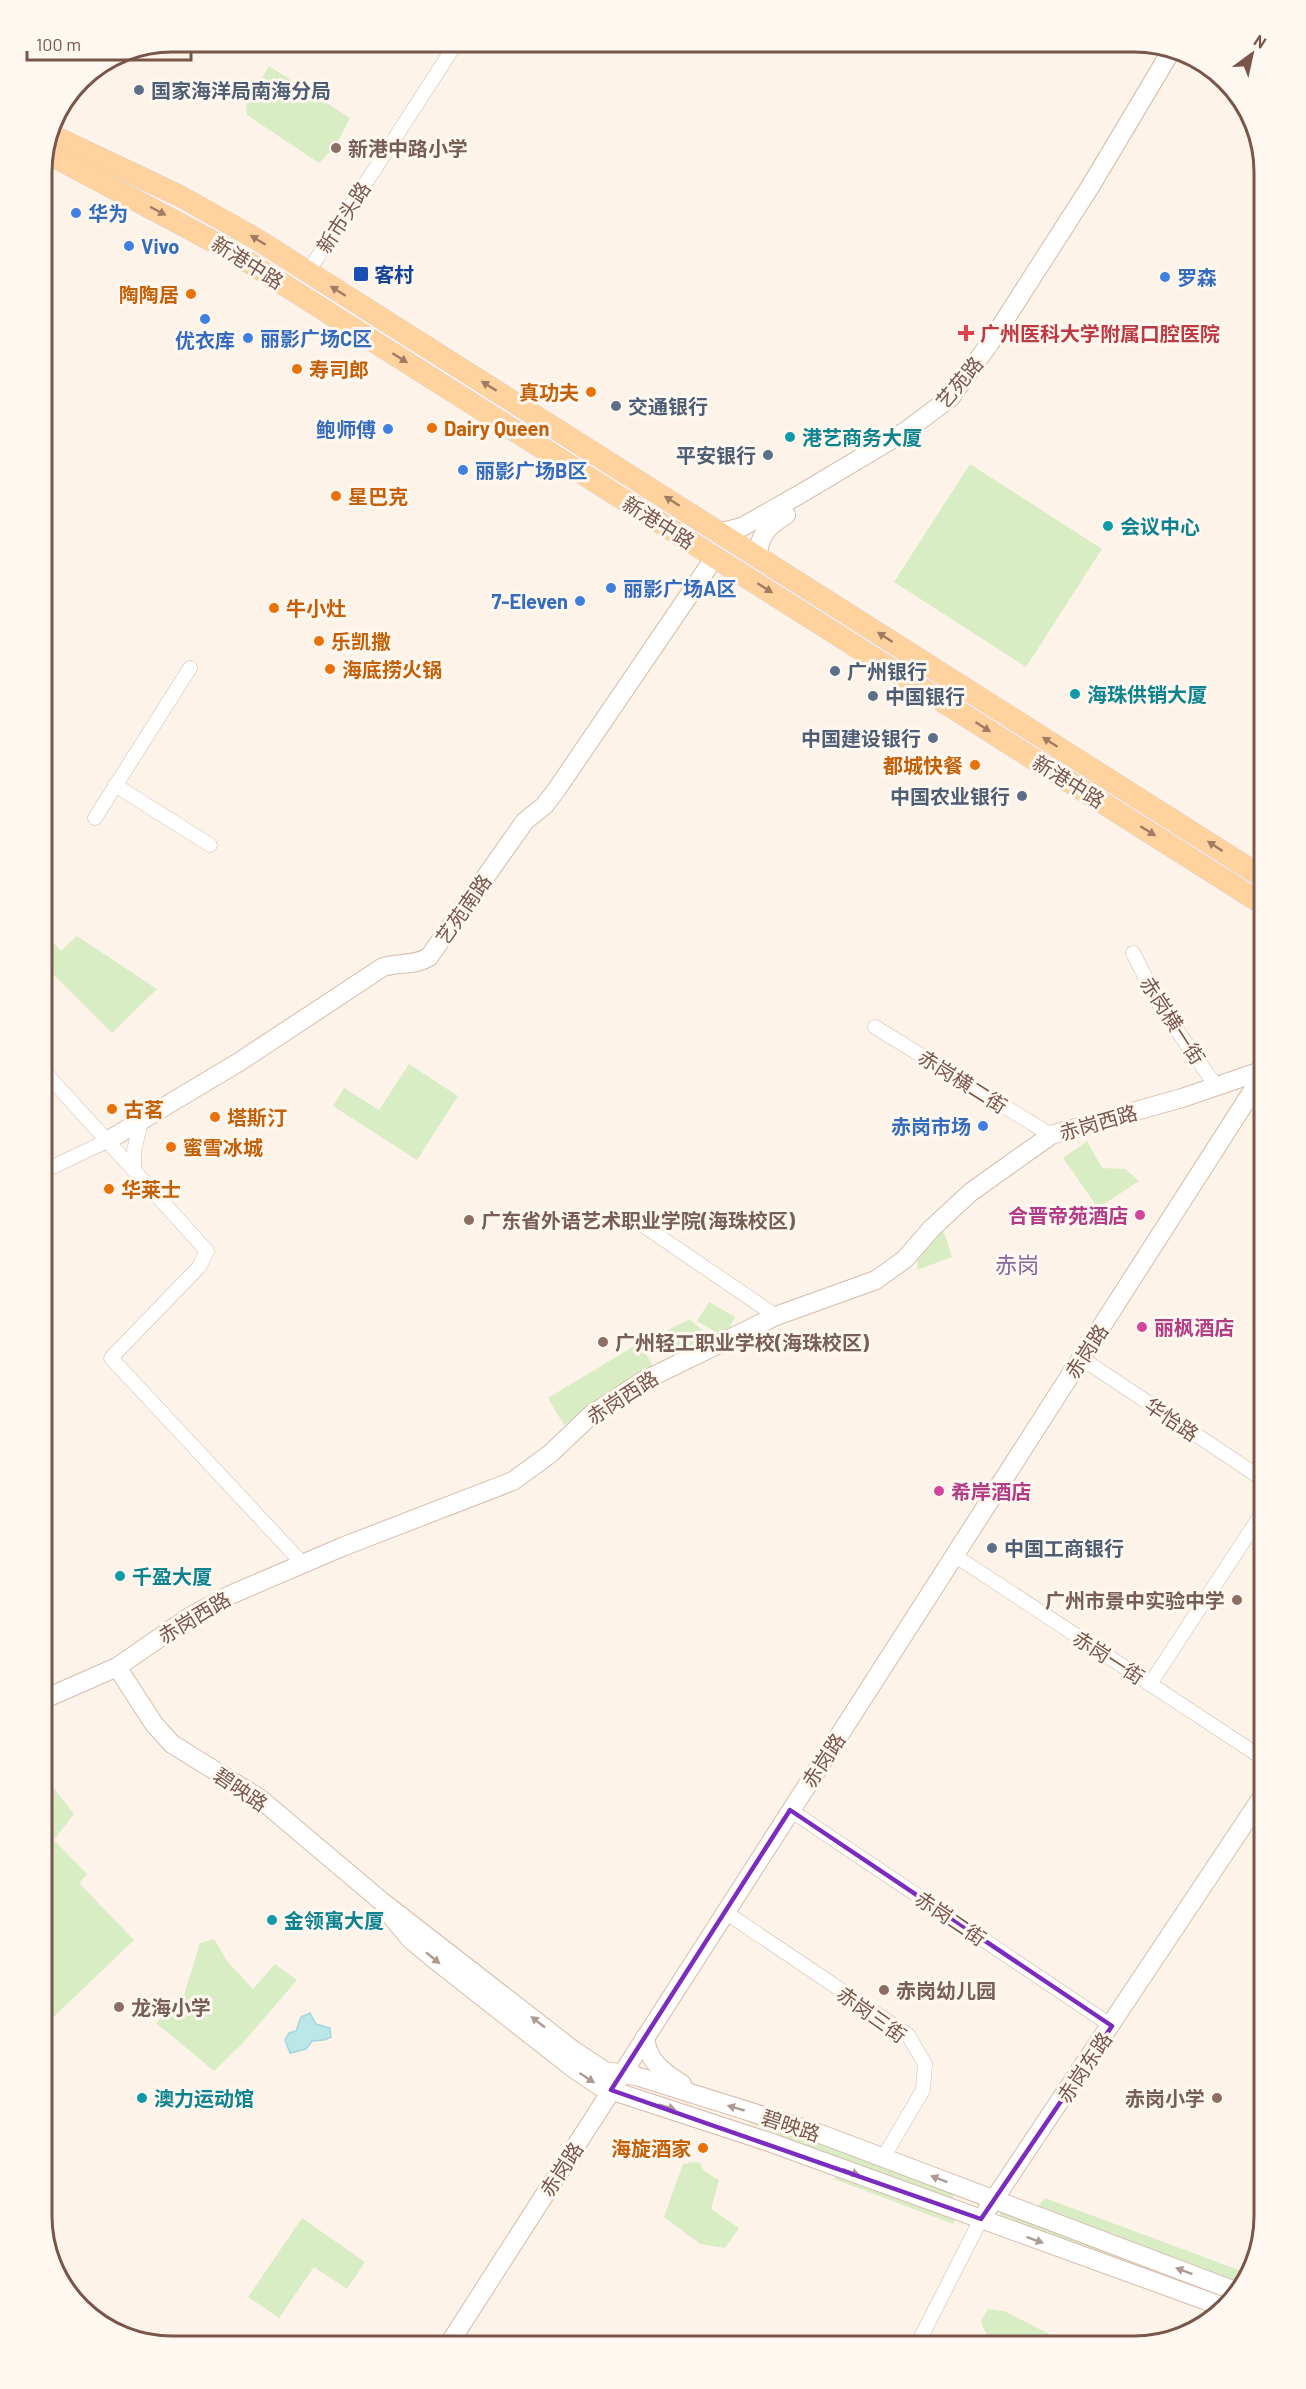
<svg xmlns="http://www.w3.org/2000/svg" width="1306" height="2389" font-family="Barlow,'Noto Sans SC',sans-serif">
	<rect width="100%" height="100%" fill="#fef3e8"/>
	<g fill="#d9edc5">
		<polygon points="269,66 350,118 336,146 319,163 247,115 246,104"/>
		<polygon points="970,464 1102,549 1026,667 894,582"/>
		<polygon points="42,931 61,951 77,936 157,989 112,1033 42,963"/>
		<polygon points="409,1064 458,1096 417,1160 333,1106 344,1088 379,1110"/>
		<polygon points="1087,1141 1102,1168 1125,1169 1139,1181 1098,1208 1063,1158"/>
		<polygon points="939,1227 945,1235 952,1257 917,1270 918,1249"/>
		<polygon points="709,1302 735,1317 724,1337 697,1321"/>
		<polygon points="690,1319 713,1341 681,1356 666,1331"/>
		<polygon points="639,1343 655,1369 564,1425 548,1398"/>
		<polygon points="42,1773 74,1814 54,1840 87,1874 79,1883 134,1940 42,2028"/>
		<polygon points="214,1939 227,1961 253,1989 275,1964 297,1980 241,2045 214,2071 156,2023 184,1995 200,1943"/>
		<polygon points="762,2119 957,2189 950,2204 747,2122"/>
		<polygon points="693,2162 700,2163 704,2171 719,2180 711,2209 739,2228 725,2248 700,2244 664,2217 683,2164"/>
		<polygon points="837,2170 957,2213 953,2224 834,2179"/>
		<polygon points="1045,2198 1247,2273 1243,2285 1038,2206"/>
		<polygon points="1003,2207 1236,2294 1224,2304 998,2221"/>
		<polygon points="302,2218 365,2262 347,2289 314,2267 279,2318 248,2297"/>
		<path d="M 988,2309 L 1004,2311 L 1059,2339 L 1060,2347 C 1029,2347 991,2358 981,2321 Z"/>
	</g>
	<polygon fill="#bbe7e9" stroke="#a0d8dc" stroke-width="1.5" points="310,2013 316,2024 330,2028 331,2037 324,2040 312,2041 306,2049 290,2053 285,2040 289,2033 296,2031 301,2017"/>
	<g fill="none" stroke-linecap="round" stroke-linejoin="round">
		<defs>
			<g id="street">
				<polyline points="308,272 457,42"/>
				<polyline points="115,785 210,845"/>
				<polyline points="95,818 190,668"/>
				<polyline points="1133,953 1160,1006 1216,1086"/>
				<polyline points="875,1027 1051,1135"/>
				<polyline points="42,1069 207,1251 199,1267 111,1358 303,1564"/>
				<polyline points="134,1171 134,1151 141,1122"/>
				<polyline points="42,1172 107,1141"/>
				<polyline points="644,1226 776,1316"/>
				<polyline points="1081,1358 1264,1480"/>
				<polyline points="954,1555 1264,1759"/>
				<polyline points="1150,1684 1264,1510"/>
				<polyline points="790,1810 1112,2026"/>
				<polyline points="725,1912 908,2035 925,2064 923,2090 883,2158"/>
				<polyline points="916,2347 981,2219"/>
			</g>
			<g id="secondary">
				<polyline points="721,532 742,527 802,493 906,431 951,397 990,343 1090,187 1170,53"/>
				<path d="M 758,555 C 759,535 769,525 786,515"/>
				<path d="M 107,1141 L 239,1062 L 383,967 C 399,962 415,966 429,957 L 525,821 L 544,806 L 557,789 L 715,557"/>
				<polyline points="117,1667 154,1724 172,1744 259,1798 380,1900 573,2050 605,2071 636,2076 818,2133 1238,2292"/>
				<polyline points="42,1700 117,1667 191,1616 230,1595 342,1547 513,1481 550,1454 591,1415 641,1382 776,1316 876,1280 905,1259 932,1228 971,1192 1051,1135 1182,1098 1264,1070"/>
				<polyline points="391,1916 410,1939 439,1963 574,2069 601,2087 769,2142 1221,2306"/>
				<path d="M 645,2037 C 647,2061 663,2072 682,2084"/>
				<polyline points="987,2210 1264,1794"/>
				<polyline points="447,2347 1264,1073"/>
			</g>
			<g id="primary">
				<polyline points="49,134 180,196 258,240 1264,878"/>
				<polyline points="45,152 229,250 1264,905"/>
			</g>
		</defs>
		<use href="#street" stroke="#d1b9ac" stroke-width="15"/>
		<use href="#secondary" stroke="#d7bbac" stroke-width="20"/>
		<use href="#primary" stroke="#dad0cc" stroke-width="22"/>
		<use href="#street" stroke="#fff" stroke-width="14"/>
		<use href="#secondary" stroke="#fff" stroke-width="18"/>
		<use href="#primary" stroke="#ffd29e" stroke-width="21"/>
	</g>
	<defs><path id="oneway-solid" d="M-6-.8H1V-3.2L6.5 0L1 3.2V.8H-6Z" transform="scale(1.5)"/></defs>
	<g fill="#a27b63">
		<use href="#oneway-solid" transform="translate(158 211) rotate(28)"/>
		<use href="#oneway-solid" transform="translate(258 240) rotate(-148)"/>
		<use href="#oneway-solid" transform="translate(338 291) rotate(-148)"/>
		<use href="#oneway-solid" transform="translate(400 358) rotate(32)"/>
		<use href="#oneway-solid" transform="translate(489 386) rotate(-148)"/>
		<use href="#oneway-solid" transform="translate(672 501) rotate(-148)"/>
		<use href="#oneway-solid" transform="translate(765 588) rotate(32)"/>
		<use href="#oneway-solid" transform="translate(885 637) rotate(-147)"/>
		<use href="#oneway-solid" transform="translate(983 727) rotate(33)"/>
		<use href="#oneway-solid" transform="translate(1050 742) rotate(-148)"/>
		<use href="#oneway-solid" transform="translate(1148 831) rotate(32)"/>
		<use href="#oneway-solid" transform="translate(1215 846) rotate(-147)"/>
	</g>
	<g fill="#af9a92">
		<use href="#oneway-solid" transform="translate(433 1958) rotate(39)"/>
		<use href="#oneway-solid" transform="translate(538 2022) rotate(-142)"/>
		<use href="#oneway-solid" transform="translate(587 2078) rotate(33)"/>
		<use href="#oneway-solid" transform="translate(667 2107) rotate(17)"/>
		<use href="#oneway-solid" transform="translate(736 2108) rotate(-164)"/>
		<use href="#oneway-solid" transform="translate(851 2172) rotate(20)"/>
		<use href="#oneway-solid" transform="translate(939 2179) rotate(-159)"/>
		<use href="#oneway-solid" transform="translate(1035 2240) rotate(20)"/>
		<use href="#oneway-solid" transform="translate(1184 2271) rotate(-159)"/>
	</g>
	<path fill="none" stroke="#7b2cbf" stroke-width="4.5" stroke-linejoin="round" d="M 790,1810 L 1112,2026 L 981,2219 L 611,2090 Z"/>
	<g fill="#5c6f8a" stroke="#fff8f0" stroke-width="2">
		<circle cx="139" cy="90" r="6"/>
		<circle cx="616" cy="406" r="6"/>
		<circle cx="768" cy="455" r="6"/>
		<circle cx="835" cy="671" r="6"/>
		<circle cx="873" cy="696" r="6"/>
		<circle cx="933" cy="738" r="6"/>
		<circle cx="1022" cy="796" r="6"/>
		<circle cx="992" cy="1548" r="6"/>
	</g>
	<g fill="#8d6e63" stroke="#fff8f0" stroke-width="2">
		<circle cx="336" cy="148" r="6"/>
		<circle cx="469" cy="1220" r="6"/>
		<circle cx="603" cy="1342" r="6"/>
		<circle cx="1237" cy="1600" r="6"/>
		<circle cx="884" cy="1990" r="6"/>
		<circle cx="119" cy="2007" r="6"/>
		<circle cx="1217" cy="2098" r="6"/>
	</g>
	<g fill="#3f7fe0" stroke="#fff8f0" stroke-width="2">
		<circle cx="76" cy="213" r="6"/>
		<circle cx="129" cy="246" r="6"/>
		<circle cx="1165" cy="277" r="6"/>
		<circle cx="205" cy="319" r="6"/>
		<circle cx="248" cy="338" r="6"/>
		<circle cx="388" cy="429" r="6"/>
		<circle cx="463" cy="470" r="6"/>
		<circle cx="611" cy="588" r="6"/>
		<circle cx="580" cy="601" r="6"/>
		<circle cx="983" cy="1126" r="6"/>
	</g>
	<rect fill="#1a4fb4" stroke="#fff8f0" stroke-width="2" x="353" y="266" width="16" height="16" rx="3"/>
	<g fill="#e8710a" stroke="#fff8f0" stroke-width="2">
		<circle cx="191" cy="294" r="6"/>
		<circle cx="297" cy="369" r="6"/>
		<circle cx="591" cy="392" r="6"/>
		<circle cx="432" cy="428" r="6"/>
		<circle cx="336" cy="496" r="6"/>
		<circle cx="274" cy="608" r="6"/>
		<circle cx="319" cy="641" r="6"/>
		<circle cx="330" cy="669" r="6"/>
		<circle cx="975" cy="765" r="6"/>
		<circle cx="112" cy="1109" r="6"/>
		<circle cx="215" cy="1117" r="6"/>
		<circle cx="171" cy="1147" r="6"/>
		<circle cx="109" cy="1189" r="6"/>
		<circle cx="703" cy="2148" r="6"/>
	</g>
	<path fill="#e0444e" stroke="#fff8f0" stroke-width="2" d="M963 324h6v6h6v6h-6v6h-6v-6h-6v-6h6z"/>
	<g fill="#0f9aa8" stroke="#fff8f0" stroke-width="2">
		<circle cx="790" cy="437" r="6"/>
		<circle cx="1108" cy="526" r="6"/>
		<circle cx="1075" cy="694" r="6"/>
		<circle cx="120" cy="1576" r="6"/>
		<circle cx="272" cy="1920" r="6"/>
		<circle cx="142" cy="2098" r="6"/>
	</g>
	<g fill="#d1479c" stroke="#fff8f0" stroke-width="2">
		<circle cx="1140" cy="1215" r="6"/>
		<circle cx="1142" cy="1327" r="6"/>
		<circle cx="939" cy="1491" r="6"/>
	</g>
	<g text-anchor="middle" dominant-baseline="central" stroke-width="6" stroke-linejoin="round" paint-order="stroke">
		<g font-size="20" font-weight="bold" fill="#4e5e75" stroke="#fff8f0" text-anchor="start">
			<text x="151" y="90">国家海洋局南海分局</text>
			<text x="628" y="406">交通银行</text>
			<text x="756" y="455" text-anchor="end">平安银行</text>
			<text x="847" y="671">广州银行</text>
			<text x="885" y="696">中国银行</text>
			<text x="921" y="738" text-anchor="end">中国建设银行</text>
			<text x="1010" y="796" text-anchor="end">中国农业银行</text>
			<text x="1004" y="1548">中国工商银行</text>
		</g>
		<g font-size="20" font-weight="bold" fill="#785e54" stroke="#fff8f0" text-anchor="start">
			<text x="348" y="148">新港中路小学</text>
			<text x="481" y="1220">广东省外语艺术职业学院(海珠校区)</text>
			<text x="615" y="1342">广州轻工职业学校(海珠校区)</text>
			<text x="1225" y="1600" text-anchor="end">广州市景中实验中学</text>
			<text x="896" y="1990">赤岗幼儿园</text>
			<text x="131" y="2007">龙海小学</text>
			<text x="1205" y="2098" text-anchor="end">赤岗小学</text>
		</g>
		<g font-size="20" font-weight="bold" fill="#366cbe" stroke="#fff8f0" text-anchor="start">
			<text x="88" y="213">华为</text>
			<text x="141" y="246">Vivo</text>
			<text x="1177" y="277">罗森</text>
			<text x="260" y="338">丽影广场C区</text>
			<text x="205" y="340" text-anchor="middle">优衣库</text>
			<text x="376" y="429" text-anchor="end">鲍师傅</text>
			<text x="475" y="470">丽影广场B区</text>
			<text x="623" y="588">丽影广场A区</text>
			<text x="568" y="601" text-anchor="end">7-Eleven</text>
			<text x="971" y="1126" text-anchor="end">赤岗市场</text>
		</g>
		<g font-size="20" fill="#7a564a" stroke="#fff8f0">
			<text transform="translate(343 217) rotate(-57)">新市头路</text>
			<text transform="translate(248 262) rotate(32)">新港中路</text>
			<text transform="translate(959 382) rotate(-50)">艺苑路</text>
			<text transform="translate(659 522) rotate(32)">新港中路</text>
			<text transform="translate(1069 781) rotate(32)">新港中路</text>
			<text transform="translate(463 909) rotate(-55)">艺苑南路</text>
			<text transform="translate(1173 1020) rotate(57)">赤岗横一街</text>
			<text transform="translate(963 1081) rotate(32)">赤岗横二街</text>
			<text transform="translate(1098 1122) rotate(-16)">赤岗西路</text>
			<text transform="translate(1086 1351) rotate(-57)">赤岗路</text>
			<text transform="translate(622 1397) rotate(-33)">赤岗西路</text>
			<text transform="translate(1172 1419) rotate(34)">华怡路</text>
			<text transform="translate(194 1617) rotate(-31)">赤岗西路</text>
			<text transform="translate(1109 1657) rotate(33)">赤岗一街</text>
			<text transform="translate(823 1760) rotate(-57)">赤岗路</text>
			<text transform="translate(241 1789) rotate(34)">碧映路</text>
			<text transform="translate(951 1918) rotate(34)">赤岗二街</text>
			<text transform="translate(872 2014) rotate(36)">赤岗三街</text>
			<text transform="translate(1084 2067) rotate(-56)">赤岗东路</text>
			<text transform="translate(791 2125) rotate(18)">碧映路</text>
			<text transform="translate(561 2169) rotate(-57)">赤岗路</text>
		</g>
		<g font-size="20" font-weight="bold" fill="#164399" stroke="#fff8f0" text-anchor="start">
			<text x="374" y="274">客村</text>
		</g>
		<g font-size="20" font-weight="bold" fill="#c56008" stroke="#fff8f0" text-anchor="start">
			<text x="179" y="294" text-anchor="end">陶陶居</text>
			<text x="309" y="369">寿司郎</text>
			<text x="579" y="392" text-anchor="end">真功夫</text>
			<text x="444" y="428">Dairy Queen</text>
			<text x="348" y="496">星巴克</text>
			<text x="286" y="608">牛小灶</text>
			<text x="331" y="641">乐凯撒</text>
			<text x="342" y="669">海底捞火锅</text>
			<text x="963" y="765" text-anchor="end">都城快餐</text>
			<text x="124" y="1109">古茗</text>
			<text x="227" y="1117">塔斯汀</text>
			<text x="183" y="1147">蜜雪冰城</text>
			<text x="121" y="1189">华莱士</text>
			<text x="691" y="2148" text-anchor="end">海旋酒家</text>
		</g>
		<g font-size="20" font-weight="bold" fill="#be3a42" stroke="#fff8f0" text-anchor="start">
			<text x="980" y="333">广州医科大学附属口腔医院</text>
		</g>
		<g font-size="20" font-weight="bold" fill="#0d838f" stroke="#fff8f0" text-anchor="start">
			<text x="802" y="437">港艺商务大厦</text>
			<text x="1120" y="526">会议中心</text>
			<text x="1087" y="694">海珠供销大厦</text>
			<text x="132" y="1576">千盈大厦</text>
			<text x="284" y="1920">金领寓大厦</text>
			<text x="154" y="2098">澳力运动馆</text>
		</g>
		<g font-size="20" font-weight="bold" fill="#b23c85" stroke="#fff8f0" text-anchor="start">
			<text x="1128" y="1215" text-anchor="end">合晋帝苑酒店</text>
			<text x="1154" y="1327">丽枫酒店</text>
			<text x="951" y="1491">希岸酒店</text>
		</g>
		<g font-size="22" fill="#85669d" stroke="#fff8f0">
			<text x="1017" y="1264">赤岗</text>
		</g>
	</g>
	<path d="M0 0H1306V2389H0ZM172 52H1134A120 120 0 0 1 1254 172V2216A120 120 0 0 1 1134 2336H172A120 120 0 0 1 52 2216V172A120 120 0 0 1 172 52Z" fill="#fff8f0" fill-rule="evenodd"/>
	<path fill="none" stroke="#7a564a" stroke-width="3" d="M172 52H1134A120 120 0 0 1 1254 172V2216A120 120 0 0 1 1134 2336H172A120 120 0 0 1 52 2216V172A120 120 0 0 1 172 52Z"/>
	<g transform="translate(1252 54) rotate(33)" stroke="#fff8f0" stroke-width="4.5" paint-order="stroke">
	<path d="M0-4.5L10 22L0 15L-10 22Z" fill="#7a564a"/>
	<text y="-9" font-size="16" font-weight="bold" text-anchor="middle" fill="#7a564a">N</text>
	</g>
	<path d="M27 51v9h164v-9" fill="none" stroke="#7a564a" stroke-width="3"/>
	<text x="36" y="51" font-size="18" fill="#7a564a" stroke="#fff8f0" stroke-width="4.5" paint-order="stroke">100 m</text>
</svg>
